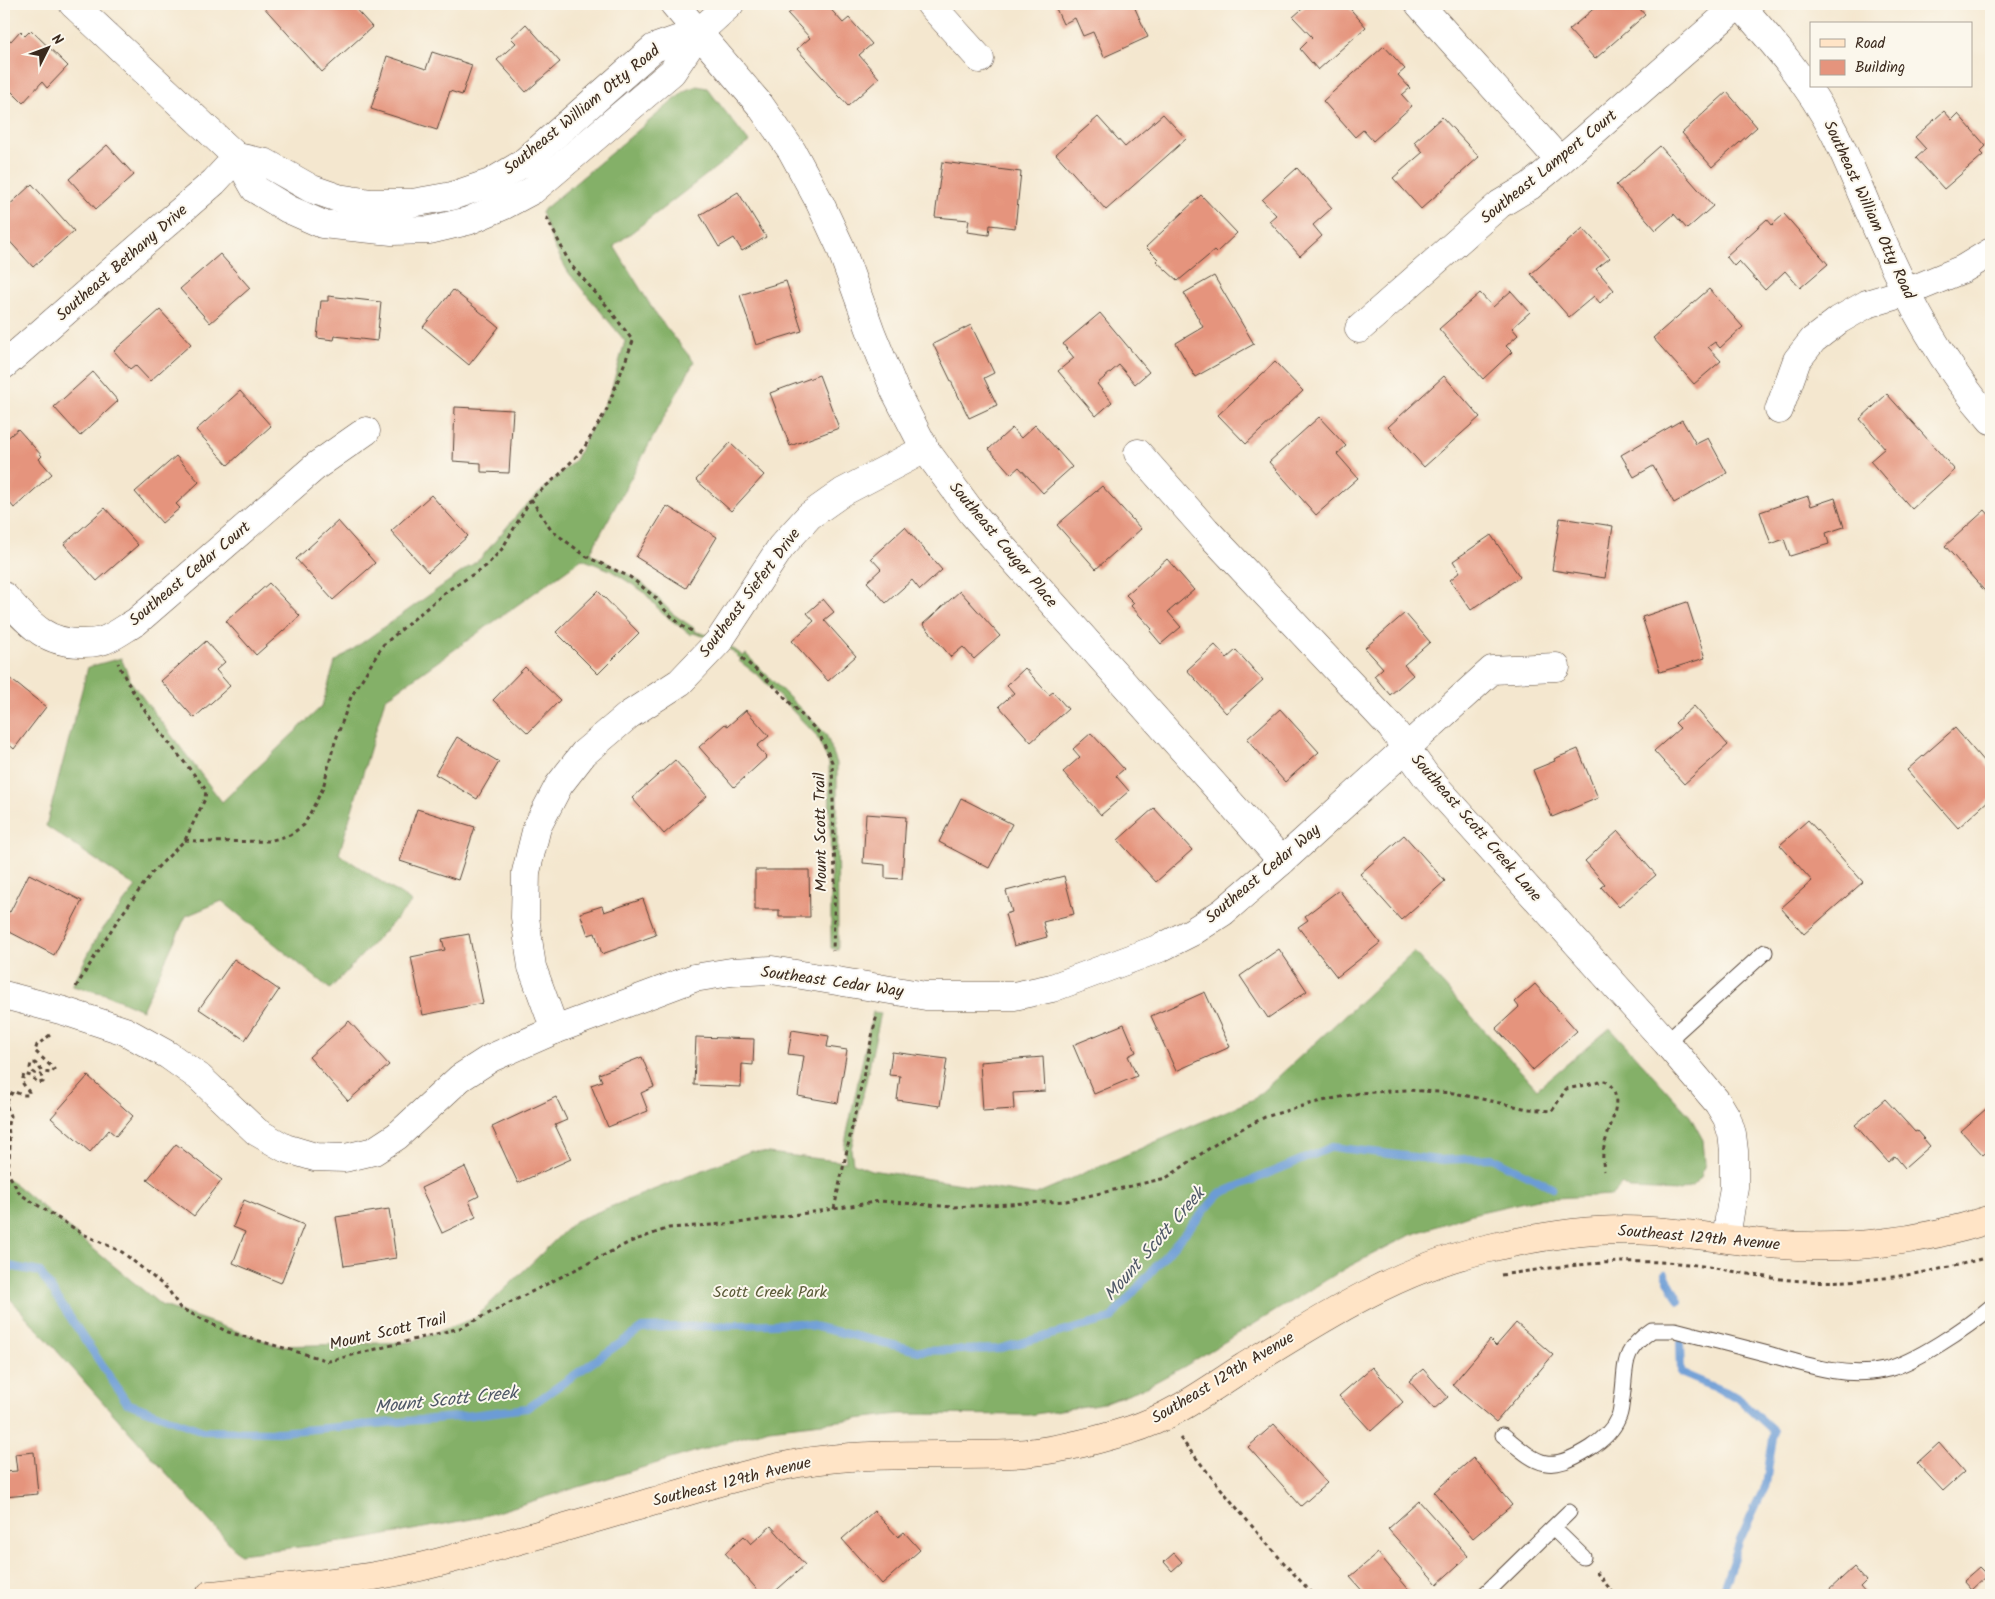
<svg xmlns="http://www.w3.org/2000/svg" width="1995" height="1599" font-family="Kalam,sans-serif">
	<rect width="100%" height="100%" fill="#fbf7ec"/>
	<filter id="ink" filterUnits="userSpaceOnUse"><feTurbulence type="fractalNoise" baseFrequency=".02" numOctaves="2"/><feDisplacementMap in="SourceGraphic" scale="10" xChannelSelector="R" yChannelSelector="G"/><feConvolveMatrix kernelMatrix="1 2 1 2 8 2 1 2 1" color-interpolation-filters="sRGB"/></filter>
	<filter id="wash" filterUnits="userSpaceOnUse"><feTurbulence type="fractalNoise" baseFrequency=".0096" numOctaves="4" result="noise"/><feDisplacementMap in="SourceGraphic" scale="20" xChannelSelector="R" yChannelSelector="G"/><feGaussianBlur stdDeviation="1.12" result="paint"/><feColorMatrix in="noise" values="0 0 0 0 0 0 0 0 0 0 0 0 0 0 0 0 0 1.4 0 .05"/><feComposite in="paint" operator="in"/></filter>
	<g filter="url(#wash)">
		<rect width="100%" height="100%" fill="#f4e7cf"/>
		<g fill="#84b068" stroke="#606d43">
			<polygon points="697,86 707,88 749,142 614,246 657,316 694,362 590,553 643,583 673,614 694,628 694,631 720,639 743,656 746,654 826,734 837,763 838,950 831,948 831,874 829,763 816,735 759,676 739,661 741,659 719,641 693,633 691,635 662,613 644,592 610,570 582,559 385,699 339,854 412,902 330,989 222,901 186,916 142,1010 105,994 72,986 98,935 136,887 46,826 88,667 121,658 131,682 222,802 322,706 335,662 480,559 522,509 575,460 611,391 625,341 568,272 555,248 541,212 686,90"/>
			<polygon points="1414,952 1537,1089 1610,1028 1690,1116 1703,1140 1705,1163 1701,1177 1692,1186 1679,1191 1630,1189 1622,1184 1612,1195 1537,1199 1472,1214 1408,1236 1346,1268 1185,1366 1146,1387 1104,1403 1029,1415 900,1414 769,1429 477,1518 359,1540 239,1554 4,1292 4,1179 10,1180 161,1305 280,1346 411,1342 475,1318 575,1221 751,1151 846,1162 844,1147 873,1012 881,1013 851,1149 853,1163 871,1170 1034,1195 1254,1099"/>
		</g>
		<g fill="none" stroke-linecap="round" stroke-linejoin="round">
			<g stroke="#6c9cd5" stroke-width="8">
				<polyline points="4,1265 40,1272 127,1403 203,1431 278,1432 456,1417 527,1408 642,1328 800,1323 919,1351 998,1349 1110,1319 1219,1194 1332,1147 1438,1160 1492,1158 1552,1187"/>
				<polyline points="1665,1274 1679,1301"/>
				<polyline points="1680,1343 1681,1373 1737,1397 1774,1431 1766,1484 1740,1540 1721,1595"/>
			</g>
		</g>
		<g id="blocks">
			<g fill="#e5947d">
				<polygon points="261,4 351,4 372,27 322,72"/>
				<polygon points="800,4 826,4 843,23 849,18 872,44 859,55 879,78 848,106 797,49 810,38 788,14"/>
				<polygon points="1054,4 1118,4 1119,6 1125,4 1133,4 1148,37 1104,57 1093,32 1083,36 1075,18 1063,24"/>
				<polygon points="1308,4 1346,4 1366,27 1318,70 1300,49 1312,37 1293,17"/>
				<polygon points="1599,4 1636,4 1645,15 1595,59 1569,30"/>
				<polygon points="526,24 560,62 526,92 497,60 516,43 511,38"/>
				<polygon points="31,30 68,66 47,88 42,82 23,103 4,84 4,35 11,41 20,31 25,36"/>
				<polygon points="1384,46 1405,69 1398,75 1410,88 1402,95 1412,106 1373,141 1363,130 1355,137 1323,101"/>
				<polygon points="432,52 472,65 462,95 450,91 437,130 371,109 387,56 426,69"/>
				<polygon points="1727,92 1757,127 1712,167 1682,133"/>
				<polygon points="1944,111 1952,120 1958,114 1986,146 1980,152 1983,155 1944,189 1916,158 1926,149 1915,137"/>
				<polygon points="1163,114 1186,139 1106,210 1056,154 1098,117 1125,147"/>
				<polygon points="1442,117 1479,157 1421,209 1393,178 1423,152 1414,142"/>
				<polygon points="107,145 134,175 96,209 69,179"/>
				<polygon points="1660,146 1713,206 1687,229 1674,214 1656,230 1616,185"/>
				<polygon points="942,162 1021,172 1015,228 990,225 989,235 967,232 969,220 935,217"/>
				<polygon points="1297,168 1332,208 1313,225 1322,236 1300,256 1269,221 1276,215 1262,200"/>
				<polygon points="32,184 74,231 33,267 4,235 4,210"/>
				<polygon points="738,192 766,237 742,251 734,238 719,247 700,215"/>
				<polygon points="1201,195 1237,233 1216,253 1214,251 1178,281 1156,261 1158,259 1146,247"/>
				<polygon points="1784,214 1828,264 1800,288 1785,271 1765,290 1739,261 1734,266 1726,256 1767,219 1772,225"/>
				<polygon points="1583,228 1610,258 1596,269 1614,290 1600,303 1594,296 1569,317 1531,274"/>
				<polygon points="220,254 250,288 210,323 180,289"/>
				<polygon points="1214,276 1254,344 1195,377 1176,343 1203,327 1184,293"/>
				<polygon points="786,281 802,331 756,345 740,295"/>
				<polygon points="1709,289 1743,327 1720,348 1715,342 1708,347 1721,361 1694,384 1653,338"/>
				<polygon points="453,290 499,327 469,365 423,327"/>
				<polygon points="1511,291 1530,312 1512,328 1518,335 1506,346 1512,352 1483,379 1439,329 1480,293 1493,307"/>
				<polygon points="328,296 381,302 377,341 335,336 334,340 317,338 321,301 328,301"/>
				<polygon points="160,310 191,344 150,381 135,365 130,369 114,351"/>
				<polygon points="1100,313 1149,372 1135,384 1119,365 1097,384 1112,402 1096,416 1058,371 1074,358 1063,344"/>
				<polygon points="971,325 994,373 984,378 997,405 969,418 933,344"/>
				<polygon points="1275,362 1303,391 1246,444 1218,415"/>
				<polygon points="93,372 118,401 80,436 54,407"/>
				<polygon points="819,375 839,428 790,446 770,393"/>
				<polygon points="1444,376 1480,417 1424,467 1388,427"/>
				<polygon points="240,391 271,426 228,465 196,430"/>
				<polygon points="1887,394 1955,470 1912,509 1870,461 1885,448 1860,419"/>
				<polygon points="455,407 513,410 509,473 481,472 481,463 453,461"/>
				<polygon points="1319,417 1346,446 1337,454 1358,478 1316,515 1269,462"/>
				<polygon points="1682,420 1696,444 1708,438 1727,473 1674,503 1653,466 1634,477 1621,455"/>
				<polygon points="1035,425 1072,467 1043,493 1019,467 1011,474 989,449 1012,428 1021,438"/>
				<polygon points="18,429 42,456 39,459 52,474 14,508 4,496 4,441"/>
				<polygon points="730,443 764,475 731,511 696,480"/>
				<polygon points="176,456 199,482 176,504 180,508 162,523 135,492"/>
				<polygon points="1102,486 1141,529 1096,569 1057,525"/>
				<polygon points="431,495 468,536 428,572 391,531"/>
				<polygon points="1808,496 1811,506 1835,498 1844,527 1826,533 1829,544 1790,556 1784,539 1771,544 1760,512"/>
				<polygon points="667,506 717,537 686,588 636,557"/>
				<polygon points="105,508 138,545 97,581 64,544"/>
				<polygon points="1985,510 1991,517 1991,598 1945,546"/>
				<polygon points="1560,518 1613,526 1605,578 1552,570"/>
				<polygon points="338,521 375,563 333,600 296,559"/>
				<polygon points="905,527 942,570 920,590 912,580 886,603 867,582 881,569 871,558"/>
				<polygon points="1491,535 1520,577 1471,610 1450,580 1460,572 1453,561"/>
				<polygon points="1167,559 1194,590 1168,612 1181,627 1161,644 1150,631 1152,629 1131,606 1134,603 1126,595"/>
				<polygon points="269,583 300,616 256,655 226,621"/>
				<polygon points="598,591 639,633 598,674 556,632"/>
				<polygon points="960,591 1000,636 974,659 963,647 951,657 923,624"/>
				<polygon points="823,599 834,612 824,620 856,656 828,681 792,641 814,621 807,613"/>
				<polygon points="1687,602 1705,658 1660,672 1642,617"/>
				<polygon points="1405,613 1430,642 1404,665 1413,675 1390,695 1374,676 1383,668 1365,648"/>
				<polygon points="206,641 225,662 216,670 230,686 194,718 161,681"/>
				<polygon points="1215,645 1227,658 1236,650 1263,680 1226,713 1187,670"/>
				<polygon points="525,667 560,700 528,733 493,700"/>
				<polygon points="1025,668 1049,695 1053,692 1068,709 1031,742 999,706 1014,693 1007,685"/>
				<polygon points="4,674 46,707 14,749 4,740"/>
				<polygon points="1694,706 1728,745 1684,784 1654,751 1680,728 1675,723"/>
				<polygon points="1280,709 1319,752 1285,782 1247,739"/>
				<polygon points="746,710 769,736 757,746 767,757 734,787 699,747 725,724 728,726"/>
				<polygon points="1955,728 1991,770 1991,798 1958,828 1907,770"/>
				<polygon points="1091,733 1124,769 1116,776 1129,791 1101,815 1063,772 1080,757 1073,749"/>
				<polygon points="457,737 499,762 477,799 435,774"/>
				<polygon points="1578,749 1598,798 1552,817 1533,770 1555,761 1554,759"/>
				<polygon points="675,760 707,796 664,834 632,798"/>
				<polygon points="961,798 1012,824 989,868 939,842"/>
				<polygon points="1154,808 1192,850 1156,882 1118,840"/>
				<polygon points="417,809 475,827 458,880 400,861"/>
				<polygon points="866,814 906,817 902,879 885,878 885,865 863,863"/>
				<polygon points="1808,820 1863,882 1804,934 1781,908 1812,881 1780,845"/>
				<polygon points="1618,831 1656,875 1619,907 1601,887 1605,884 1585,861"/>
				<polygon points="1404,835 1445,881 1401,920 1360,874"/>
				<polygon points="755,870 809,870 810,917 779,917 779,910 755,910"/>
				<polygon points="29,874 82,901 54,955 4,929 4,909 10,912"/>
				<polygon points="1064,876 1074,914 1043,922 1047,937 1014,946 1005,914 1012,912 1006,891"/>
				<polygon points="1339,890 1380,943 1337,977 1298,927 1308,920 1305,916"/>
				<polygon points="643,899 656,935 602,954 595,933 588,935 580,913 602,906 604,912"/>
				<polygon points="469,934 483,1003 423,1015 411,957 445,950 442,939"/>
				<polygon points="1279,949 1307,991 1268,1018 1240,976"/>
				<polygon points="234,959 279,990 245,1040 199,1009"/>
				<polygon points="1535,984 1577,1031 1533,1070 1496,1028 1519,1007 1515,1002"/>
				<polygon points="1205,992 1230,1047 1176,1071 1151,1016"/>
				<polygon points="349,1021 389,1065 348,1101 309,1057"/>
				<polygon points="1124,1024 1136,1052 1128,1056 1137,1076 1094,1094 1073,1045"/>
				<polygon points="792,1030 829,1036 827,1047 847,1050 838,1103 798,1096 804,1056 788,1054"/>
				<polygon points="696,1037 754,1039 753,1065 742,1064 741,1087 694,1085"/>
				<polygon points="892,1052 947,1059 940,1106 897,1100 900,1076 889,1075"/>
				<polygon points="642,1057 654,1087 641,1093 648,1111 608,1127 591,1085 602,1081 599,1074"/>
				<polygon points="1043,1057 1045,1091 1013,1093 1014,1109 983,1111 980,1062"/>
				<polygon points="88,1076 133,1116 116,1136 109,1130 90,1152 51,1118"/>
				<polygon points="556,1097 567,1120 555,1125 571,1159 518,1183 492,1127"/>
				<polygon points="1885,1099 1915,1132 1917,1131 1930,1146 1905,1168 1895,1156 1888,1162 1855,1125"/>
				<polygon points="1987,1108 1991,1114 1991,1148 1983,1155 1961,1131"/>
				<polygon points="176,1144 222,1180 194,1216 147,1180"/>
				<polygon points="465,1167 479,1196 469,1201 476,1217 442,1233 421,1188"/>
				<polygon points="244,1200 304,1225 281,1283 233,1263 245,1232 233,1227"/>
				<polygon points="389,1209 396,1258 344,1266 336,1217"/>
				<polygon points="1516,1323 1553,1355 1496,1422 1452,1385 1490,1340 1496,1346"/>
				<polygon points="1372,1367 1403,1402 1371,1431 1339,1396"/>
				<polygon points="1423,1369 1448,1397 1434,1409 1409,1381"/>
				<polygon points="1274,1424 1327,1483 1301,1506 1248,1447"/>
				<polygon points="1939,1443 1964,1472 1943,1491 1917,1463"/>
				<polygon points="34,1452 38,1494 4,1497 4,1472 17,1471 15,1454"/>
				<polygon points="1473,1458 1512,1505 1473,1538 1434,1492"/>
				<polygon points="1419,1501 1468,1556 1437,1584 1388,1529"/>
				<polygon points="874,1511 898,1537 904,1532 920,1550 882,1584 842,1539"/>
				<polygon points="771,1526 805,1565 771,1595 762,1595 725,1553 744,1536 751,1544"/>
				<polygon points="1174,1553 1182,1562 1172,1571 1164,1562"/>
				<polygon points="1378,1553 1410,1591 1405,1595 1366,1595 1350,1577"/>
				<polygon points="1854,1567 1866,1581 1860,1587 1867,1595 1832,1595 1828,1591"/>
				<polygon points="1979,1567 1987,1575 1971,1590 1963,1581"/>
			</g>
		</g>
	</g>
	<g filter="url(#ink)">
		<use href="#blocks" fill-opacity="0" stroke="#574639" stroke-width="1"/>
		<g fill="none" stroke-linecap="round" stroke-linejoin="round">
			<defs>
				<g id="service">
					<polyline points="1666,1042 1765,952"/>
					<path d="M 1503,1435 C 1538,1464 1547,1475 1590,1448 C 1601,1441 1613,1430 1618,1418 C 1621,1413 1621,1405 1622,1399 C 1627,1364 1620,1352 1652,1330 L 1675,1330 C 1706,1338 1737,1346 1768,1354 C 1804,1364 1845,1379 1884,1370 C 1913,1364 1968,1327 1991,1307"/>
					<polyline points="1553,1528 1583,1557"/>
					<polyline points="1484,1595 1569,1512"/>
				</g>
				<g id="minor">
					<polyline points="674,4 760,105 792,151 819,201 840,246 871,332 895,391 925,449 973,514 1282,861"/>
					<polyline points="930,4 980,59"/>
					<polyline points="1419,4 1560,161"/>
					<polyline points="1359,329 1500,204 1530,186 1560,161 1739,4"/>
					<polyline points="4,365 214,182 237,157"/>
					<polyline points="1779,410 1797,360 1813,340 1839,320 1867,304 1907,292 1963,269 1991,252"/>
					<polyline points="1138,453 1206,530 1391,727 1426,776 1666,1042 1718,1103 1727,1118 1732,1134 1734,1151 1734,1187 1726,1238"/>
					<path d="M 4,596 C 28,622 44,644 83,643 C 91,643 102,642 109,638 C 118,634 127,627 136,622 L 316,466 L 366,431"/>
					<polyline points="4,995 64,1011 125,1031 168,1055 199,1077 257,1132 285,1148 315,1157 345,1158 374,1151 397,1136 460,1078 491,1058 555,1030 694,978 731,972 772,970 926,996 1014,996 1052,988 1160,948 1192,932 1223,912 1282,861 1492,670 1556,667"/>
					<polyline points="555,1030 532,967 525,917 526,872 537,827 559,785 584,753 629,715 680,682 719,641 781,547 809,516 843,492 925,449"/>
				</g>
				<g id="tertiary">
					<polyline points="73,4 237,157 255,189 288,209 322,224 392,231 430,230 468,221 503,206 533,190 672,72 699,32 730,4"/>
					<path d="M 1739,4 C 1774,43 1809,84 1834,132 C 1851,166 1864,201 1880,236 C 1909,302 1943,366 1991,420"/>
					<polyline points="237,157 266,163 312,189 338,198 371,203 412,203 452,196 490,183 522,164 654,48 699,32"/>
				</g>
				<path id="secondary" d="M 210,1595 C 287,1587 365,1582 440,1562 C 512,1543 583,1522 655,1501 C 702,1487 750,1472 799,1463 C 870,1451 941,1457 1012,1454 C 1052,1452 1092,1442 1130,1430 C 1172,1417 1208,1390 1244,1367 C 1321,1319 1396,1270 1485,1249 C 1530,1238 1576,1230 1623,1230 C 1672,1230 1721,1239 1771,1244 C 1844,1251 1921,1242 1991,1219"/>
			</defs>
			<use href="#service" stroke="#574639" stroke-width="17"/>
			<use href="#minor" stroke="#574639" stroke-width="29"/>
			<use href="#tertiary" stroke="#574639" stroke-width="29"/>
			<use href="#secondary" stroke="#574639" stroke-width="29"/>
			<g stroke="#574639" stroke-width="3" stroke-dasharray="4 4" stroke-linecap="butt">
				<polyline points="531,499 551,530 587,557 630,577 656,598 665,610 682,626 692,631"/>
				<polyline points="742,658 772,684 819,733 832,762 835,880 833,951"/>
				<polyline points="185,840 208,842 269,841 290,835 304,825 323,788 333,748 351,697 383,645 447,591 486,566 502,549 531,499 559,475 584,448 607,409 633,341 607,306 570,264 545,214"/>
				<path d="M 76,987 L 115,924 L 151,874 L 185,840 L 205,799 L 206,790 C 175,749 139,710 118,663"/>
				<path d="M 50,1035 L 37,1045 L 35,1051 L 54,1069 L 52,1073 L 43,1072 L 35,1063 L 31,1063 L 30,1068 L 34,1073 L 41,1075 L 43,1082 L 38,1083 L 31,1076 L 24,1074 L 22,1082 L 29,1092 L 29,1095 L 22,1095 L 13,1091 L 6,1103 L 10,1116 L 8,1124 L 10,1146 L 8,1173 L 20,1194 L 83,1234 L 122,1252 L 168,1289 L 180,1308 L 228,1332 L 329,1361 L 460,1328 L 630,1242 L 669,1228 L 738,1223 L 834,1209 L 880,1201 L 953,1207 L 1066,1201 L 1166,1178 L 1226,1137 L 1265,1117 L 1313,1103 L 1359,1093 L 1407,1090 L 1454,1093 L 1528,1109 L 1552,1111 L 1566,1089 L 1605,1081 C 1628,1095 1608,1127 1604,1147 C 1602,1155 1603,1163 1604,1171"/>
				<polyline points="834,1209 877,1014"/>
				<path d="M 1501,1275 C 1554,1267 1607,1260 1660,1262 C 1701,1263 1740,1274 1781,1279 C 1846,1287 1929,1275 1991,1256"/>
				<path d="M 1180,1438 C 1223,1491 1266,1546 1314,1595"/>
				<polyline points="1596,1572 1615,1595"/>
				<polyline points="428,1595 444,1590"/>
			</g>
			<use href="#service" stroke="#fff" stroke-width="15"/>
			<use href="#minor" stroke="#fff" stroke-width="28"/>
			<use href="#tertiary" stroke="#fff" stroke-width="28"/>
			<use href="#secondary" stroke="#ffe4c6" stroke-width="28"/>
		</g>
	</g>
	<g text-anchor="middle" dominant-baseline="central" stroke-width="4" stroke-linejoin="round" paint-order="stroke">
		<g font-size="16" fill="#3b2a1e" stroke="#fbf7ec">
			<text transform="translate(582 110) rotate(-39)">Southeast William Otty Road</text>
			<text transform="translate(1549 167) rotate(-39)">Southeast Lampert Court</text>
			<text transform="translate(1869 210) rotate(65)">Southeast William Otty Road</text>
			<text transform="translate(122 263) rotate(-41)">Southeast Bethany Drive</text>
			<text transform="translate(1003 545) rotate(50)">Southeast Cougar Place</text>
			<text transform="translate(190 574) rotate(-40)">Southeast Cedar Court</text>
			<text transform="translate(750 593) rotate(-53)">Southeast Siefert Drive</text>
			<text transform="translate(1476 828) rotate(49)">Southeast Scott Creek Lane</text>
			<text transform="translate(821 832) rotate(-91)">Mount Scott Trail</text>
			<text transform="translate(1263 874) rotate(-40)">Southeast Cedar Way</text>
			<text transform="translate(832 982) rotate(8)">Southeast Cedar Way</text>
			<text transform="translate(1699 1238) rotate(5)">Southeast 129th Avenue</text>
			<text transform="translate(388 1332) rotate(-13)">Mount Scott Trail</text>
			<text transform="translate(1223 1378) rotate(-31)">Southeast 129th Avenue</text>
			<text transform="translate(732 1482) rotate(-14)">Southeast 129th Avenue</text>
		</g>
		<g font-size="16" fill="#5b5b39" stroke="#fbf7ec">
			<text x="770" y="1292">Scott Creek Park</text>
		</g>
		<g font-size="18" font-style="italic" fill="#4f5867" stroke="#fbf7ec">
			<text transform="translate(1155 1245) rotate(-49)">Mount Scott Creek</text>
			<text transform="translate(446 1401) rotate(-6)">Mount Scott Creek</text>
		</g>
	</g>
	<rect width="1995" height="1599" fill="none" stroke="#fbf7ec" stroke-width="20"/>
	<rect x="1810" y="22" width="162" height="65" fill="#fbf7ec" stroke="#aea59a"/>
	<rect x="1820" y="39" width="25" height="8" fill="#ffe4c6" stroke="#aea59a"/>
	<text x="1855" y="48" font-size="15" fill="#3b2a1e">Road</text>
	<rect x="1820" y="60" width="25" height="15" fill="#e5947d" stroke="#aea59a"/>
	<text x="1855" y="72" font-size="15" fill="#3b2a1e">Building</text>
	<g transform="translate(48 48) rotate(48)" stroke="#fbf7ec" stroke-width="4" paint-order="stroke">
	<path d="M0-4L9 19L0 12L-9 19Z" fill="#3b2a1e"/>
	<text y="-8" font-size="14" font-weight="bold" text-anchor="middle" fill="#3b2a1e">N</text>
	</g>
</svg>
